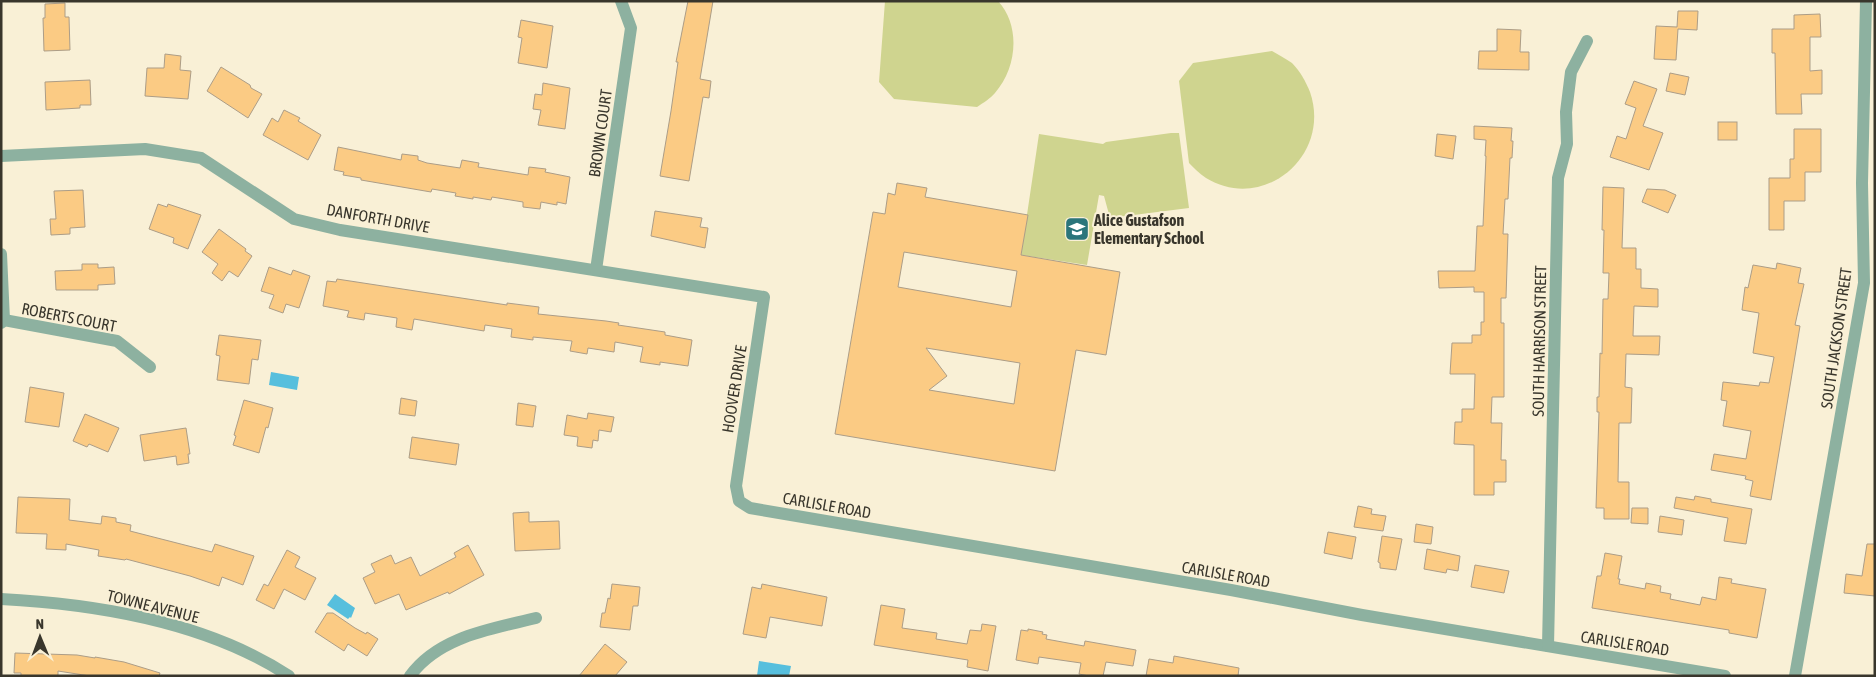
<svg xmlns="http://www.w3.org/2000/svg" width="1876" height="677" font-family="'Asap Condensed',sans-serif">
	<rect width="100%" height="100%" fill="#f9f0d6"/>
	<g fill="#cfd48f">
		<path d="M 885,1 L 998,1 C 1021,26 1017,68 995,93 C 991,98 983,103 977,107 L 894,99 L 879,82 Z"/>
		<path d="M 1272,51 C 1279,55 1286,59 1292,63 C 1300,71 1306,82 1310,92 C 1332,156 1263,213 1206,178 C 1200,174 1194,168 1189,163 L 1179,81 L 1193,63 Z"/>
		<polygon points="1171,133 1179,133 1189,208 1110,218 1104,196 1099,195 1087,265 1021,255 1039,134 1103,144 1106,142"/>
	</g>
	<g fill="#57bfdd">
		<polygon points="271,372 299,377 297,390 269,385"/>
		<polygon points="335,594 355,608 351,618 350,617 348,619 327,605"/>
		<polygon points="759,661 791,666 789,676 757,676"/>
	</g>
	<g fill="#fbcb84" stroke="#ac9d87" fill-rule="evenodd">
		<polygon points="688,1 713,1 700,79 711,81 709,98 703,97 689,181 660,176 671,111 678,62 676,62"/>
		<polygon points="65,3 65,17 69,17 70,50 44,51 43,18 45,18 45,4"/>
		<polygon points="1678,11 1698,11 1697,30 1678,29 1676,60 1654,59 1656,26 1677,27"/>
		<polygon points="1820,14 1821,37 1810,37 1810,71 1822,70 1822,94 1801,94 1802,114 1776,114 1775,53 1772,53 1772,29 1794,29 1794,15"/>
		<polygon points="521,20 553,26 547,68 518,63 522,38 518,37"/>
		<polygon points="1497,29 1521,30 1520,52 1529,52 1529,70 1478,69 1479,51 1497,51"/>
		<polygon points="165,54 181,56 180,70 191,71 188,99 145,96 147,68 164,68"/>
		<polygon points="221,67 250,85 251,88 262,94 248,118 207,91"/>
		<polygon points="1670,73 1689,77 1685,95 1666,91"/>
		<polygon points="90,80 91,105 80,105 80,108 46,110 45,82"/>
		<polygon points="1634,81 1657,89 1643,126 1663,133 1649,170 1610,157 1617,136 1626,139 1636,108 1625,104"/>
		<polygon points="543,83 570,88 565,129 538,125 541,110 533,109 535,94 542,95"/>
		<polygon points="284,110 300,118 298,121 321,135 308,160 263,135 272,118 278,122"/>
		<rect x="1718" y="122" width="19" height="18"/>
		<polygon points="1474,126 1512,128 1511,141 1513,141 1512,158 1510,158 1508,199 1505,199 1503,234 1508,234 1506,298 1501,298 1501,323 1504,323 1504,397 1492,397 1491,423 1502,423 1501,460 1506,460 1506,482 1494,482 1494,495 1474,495 1474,445 1454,444 1455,422 1462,422 1462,409 1474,409 1475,374 1450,374 1452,343 1472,343 1472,335 1481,335 1481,322 1484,322 1484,292 1474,292 1474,287 1439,288 1438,271 1475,271 1477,226 1483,226 1486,156 1485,156 1486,140 1474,139"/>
		<polygon points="1794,129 1821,129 1821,172 1805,172 1805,201 1784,201 1784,230 1769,230 1769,178 1790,178 1790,159 1794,159"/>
		<polygon points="1437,134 1456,136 1453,159 1435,156"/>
		<polygon points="338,147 401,160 402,154 418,156 418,160 427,163 460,168 462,160 479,163 478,167 528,175 529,167 546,169 545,172 570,177 566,204 557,202 557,205 541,202 540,209 523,207 523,202 492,197 491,200 473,197 473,199 455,196 456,193 432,189 431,192 361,180 361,178 343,175 344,172 334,170"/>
		<path d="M 897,183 L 927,188 L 925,197 L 1028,215 L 1021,255 L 1120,272 L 1106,355 L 1076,350 L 1055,471 L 835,434 L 873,212 L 885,214 L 888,193 L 895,195 ZM 904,252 L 1017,271 L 1011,307 L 898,287 ZM 926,348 L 1020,363 L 1014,404 L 929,390 L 947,376 Z"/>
		<polygon points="1603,187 1624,188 1622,248 1636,248 1636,269 1641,269 1641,288 1658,289 1658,307 1634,306 1633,336 1660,336 1659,355 1626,354 1625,387 1632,388 1631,423 1619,423 1618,482 1629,482 1629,519 1604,519 1604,508 1596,508 1599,412 1597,412 1597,397 1599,397 1600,353 1602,354 1603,299 1608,299 1609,273 1603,273 1604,230 1602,230"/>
		<polygon points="1647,189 1665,190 1676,195 1668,213 1642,202"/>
		<polygon points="83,190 85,227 70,228 70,234 51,235 50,219 56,219 54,191"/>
		<polygon points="158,204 167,207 168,204 201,215 188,249 173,243 174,238 149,229"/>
		<polygon points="655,211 702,218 700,227 708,228 705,248 651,236"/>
		<polygon points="219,229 246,249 245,251 252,256 238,277 229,271 222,281 212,273 218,264 202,252"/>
		<polygon points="1777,263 1801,268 1798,283 1804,284 1795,325 1800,326 1771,500 1750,496 1753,481 1745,479 1746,476 1711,470 1714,454 1746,459 1751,431 1723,426 1727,401 1721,400 1723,382 1759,386 1760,382 1769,383 1774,357 1753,353 1759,313 1742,310 1745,287 1748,288 1753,265 1776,269"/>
		<polygon points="82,264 98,264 98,268 114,267 115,284 98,285 98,290 56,290 55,271 82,270"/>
		<polygon points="269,267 291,275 293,270 310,276 299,308 286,304 283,313 269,308 274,295 261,291"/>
		<polygon points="337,279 507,305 507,303 539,307 538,314 606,321 619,323 618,325 665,332 665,335 692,340 688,366 660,362 660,365 640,362 643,347 615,342 614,352 588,348 587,354 570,351 572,341 533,337 533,340 511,337 512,329 485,325 484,331 414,319 412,330 396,327 397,318 365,313 364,320 347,317 349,311 323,306 327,281 336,282"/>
		<polygon points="219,335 261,340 258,360 252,359 249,384 217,380 220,356 216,355"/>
		<polygon points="30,387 64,393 59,427 25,422"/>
		<polygon points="401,398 417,401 415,416 399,414"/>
		<polygon points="244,400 273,408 268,428 266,427 259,453 233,445 236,436 234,435"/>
		<polygon points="518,403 536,406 533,427 516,425"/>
		<polygon points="588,413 614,417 611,432 599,430 598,441 593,440 592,448 577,446 578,437 564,435 567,415 587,419"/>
		<polygon points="85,414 119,428 108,452 89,444 87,447 73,441"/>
		<polygon points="186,428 190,454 188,454 189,463 177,465 176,456 144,461 140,435"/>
		<polygon points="412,437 459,444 456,465 409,458"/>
		<polygon points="1695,496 1711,499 1711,502 1752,509 1746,544 1724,541 1728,518 1674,508 1676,497 1694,500"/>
		<polygon points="18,497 70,499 69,520 101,524 102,516 116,518 116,522 131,525 130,531 212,552 215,544 254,556 243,585 222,577 219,586 190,576 126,559 125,560 98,556 99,550 66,544 66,550 46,549 47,534 16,533"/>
		<polygon points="1358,506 1372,509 1371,514 1386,516 1383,531 1354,527"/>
		<polygon points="1632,508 1648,508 1648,524 1631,523"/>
		<polygon points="529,512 529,522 559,521 560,549 515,551 513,513"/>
		<polygon points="1660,516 1684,520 1682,535 1658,532"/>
		<polygon points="1416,524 1433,527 1431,544 1414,542"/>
		<polygon points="1328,532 1356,537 1352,559 1324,553"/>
		<polygon points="1382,536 1402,539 1396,570 1380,568 1380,563 1378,562"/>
		<polygon points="1867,544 1875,544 1875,596 1844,593 1846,574 1862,576"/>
		<polygon points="468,545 484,575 449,594 448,592 406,610 399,594 375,604 363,578 375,572 371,564 391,555 395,564 411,557 420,576 456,557 454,553"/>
		<polygon points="1427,549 1460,556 1458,571 1447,569 1446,573 1424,569"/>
		<polygon points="287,550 300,557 295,567 316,578 305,600 284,589 274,609 256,600 264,584 268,586"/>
		<polygon points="1605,553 1622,556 1618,579 1620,579 1619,584 1645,589 1646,583 1661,586 1660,592 1671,594 1670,599 1700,605 1702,597 1716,600 1719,577 1732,579 1731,583 1766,589 1757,638 1729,633 1729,630 1592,608 1597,576 1601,576"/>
		<polygon points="1475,565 1509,571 1504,593 1471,587"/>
		<polygon points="612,584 640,587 638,606 633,606 630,630 600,627 602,613 605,613 608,598 610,599"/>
		<polygon points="762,584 827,597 822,626 770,617 766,638 743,634 752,587 761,589"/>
		<polygon points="881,605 905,609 902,628 937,633 936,639 967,644 970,630 981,631 982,624 996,626 988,671 967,667 968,660 874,645"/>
		<polygon points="327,613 333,613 355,628 366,634 367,632 378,639 367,656 348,644 344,651 315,632"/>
		<polygon points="1028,629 1043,632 1042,634 1047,635 1046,639 1084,646 1085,641 1136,650 1133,666 1106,662 1103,676 1089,676 1079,674 1081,663 1039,657 1038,664 1016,660 1021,630 1028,631"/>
		<polygon points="605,644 627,662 615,676 579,676"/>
		<polygon points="15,653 77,655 95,658 95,657 124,662 160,673 159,676 90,676 58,671 58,676 21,676 21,673 14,673"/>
		<polygon points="1174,656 1239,668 1238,676 1146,676 1149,659 1173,663"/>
	</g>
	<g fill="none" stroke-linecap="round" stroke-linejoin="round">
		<g stroke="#8db1a0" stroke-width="12">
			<polyline points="1,156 145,149 201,158 294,219 340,230 764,297 736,486 739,501 750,508 1231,590 1362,615 1725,676"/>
			<polyline points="1,254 4,320 1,323"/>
			<polyline points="596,270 631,28 621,1"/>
			<polyline points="4,320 117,341 150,367"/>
			<path d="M 1,599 C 97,604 207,622 289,676"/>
			<polyline points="1548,646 1558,178 1567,144 1566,112 1571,72 1587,41"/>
			<path d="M 410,676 C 439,636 492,629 536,618"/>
			<polyline points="1795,676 1864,283 1862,183 1866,1"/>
		</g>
	</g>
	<defs>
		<symbol id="school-square" viewBox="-11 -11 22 22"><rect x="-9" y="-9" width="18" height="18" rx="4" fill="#2b757b" stroke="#f9f0d6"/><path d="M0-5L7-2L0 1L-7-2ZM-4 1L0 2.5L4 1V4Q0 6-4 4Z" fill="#fff"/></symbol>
	</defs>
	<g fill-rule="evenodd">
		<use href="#school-square" x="1063" y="215" width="28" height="28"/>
	</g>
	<g text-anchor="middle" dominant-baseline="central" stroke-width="4" stroke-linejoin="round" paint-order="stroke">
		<g font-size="16" fill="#39362c" stroke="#f9f0d6">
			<text transform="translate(600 133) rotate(-82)">BROWN COURT</text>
			<text transform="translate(378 218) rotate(10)">DANFORTH DRIVE</text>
			<text transform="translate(69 317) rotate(11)">ROBERTS COURT</text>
			<text transform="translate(1836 338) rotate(-82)">SOUTH JACKSON STREET</text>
			<text transform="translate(1539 341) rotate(-89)">SOUTH HARRISON STREET</text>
			<text transform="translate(734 389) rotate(-81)">HOOVER DRIVE</text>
			<text transform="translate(827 505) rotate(10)">CARLISLE ROAD</text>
			<text transform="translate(1226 574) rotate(10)">CARLISLE ROAD</text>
			<text transform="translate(153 606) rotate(14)">TOWNE AVENUE</text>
			<text transform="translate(1625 643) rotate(9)">CARLISLE ROAD</text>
		</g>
		<g font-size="16" font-weight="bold" fill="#39362c" stroke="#f9f0d6" text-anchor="start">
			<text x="1094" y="220">Alice Gustafson<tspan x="1094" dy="18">Elementary School</tspan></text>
		</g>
	</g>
	<rect width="1876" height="677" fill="none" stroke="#39362c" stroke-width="5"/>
	<g transform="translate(40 637) rotate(359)" stroke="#f9f0d6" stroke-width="4" paint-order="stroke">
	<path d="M0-4L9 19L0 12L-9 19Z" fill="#39362c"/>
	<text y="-8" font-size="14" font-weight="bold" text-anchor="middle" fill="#39362c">N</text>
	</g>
</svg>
